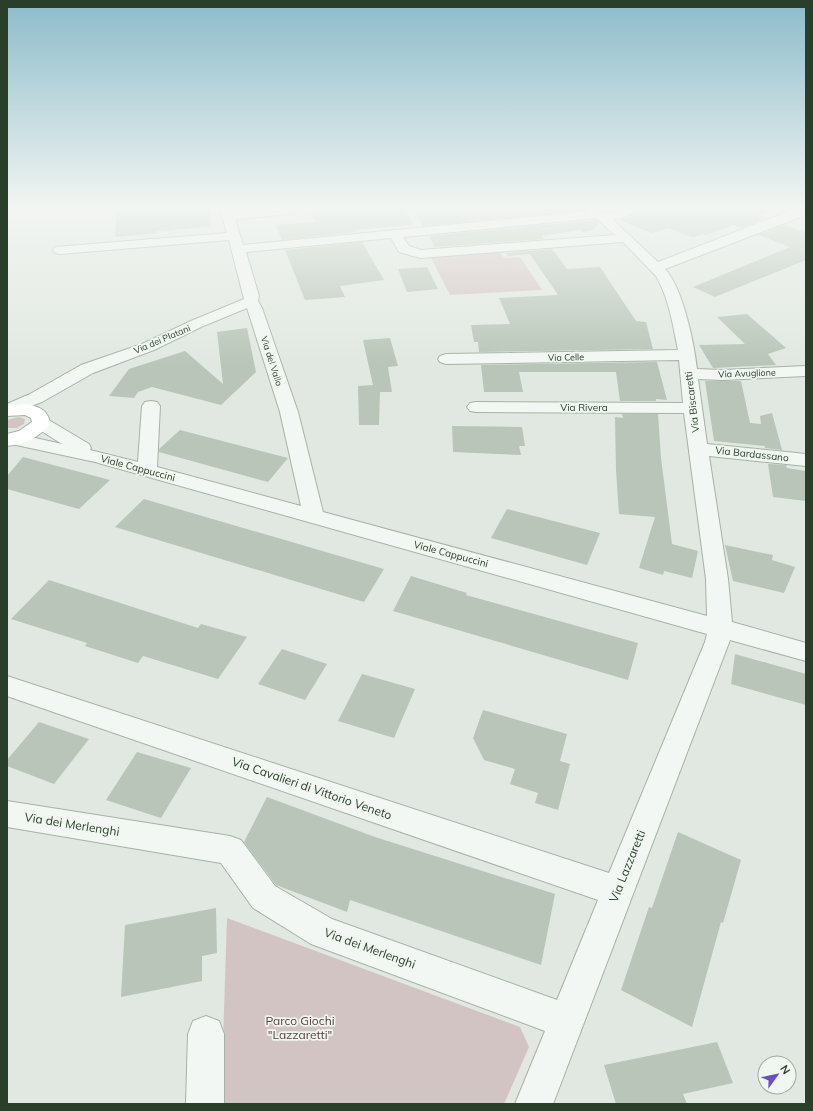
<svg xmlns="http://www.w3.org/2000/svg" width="813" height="1111" font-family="Mulish,sans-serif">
	<rect width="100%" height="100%" fill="#e1e8e1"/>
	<g fill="#d2c4c2">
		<polygon points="499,252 504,258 520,257 542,290 450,295 430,256"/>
		<polygon points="19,417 25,419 24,424 17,428 7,428 7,420"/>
		<polygon points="227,918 520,1027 529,1047 504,1104 221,1104"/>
	</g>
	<g fill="#b8c5b8">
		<polygon points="117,209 209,209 211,227 157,231 157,233 115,237"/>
		<polygon points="314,209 404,209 414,225 355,230 356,232 282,240 276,225 315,222 310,211 314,210"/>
		<polygon points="472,209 586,209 586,210 423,226 416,214"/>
		<polygon points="642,209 771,209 771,211 759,215 767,218 742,228 734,225 706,235 703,234 693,238 669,228 652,233 619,220 639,213"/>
		<polygon points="595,220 599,223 592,230 584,232 579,230 542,236 544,239 435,247 429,236"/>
		<polygon points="785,225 806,233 806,260 715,297 693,287 790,247 759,235"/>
		<polygon points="362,242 384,280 340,286 345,297 305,300 285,250"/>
		<polygon points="552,249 567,269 600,267 636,321 646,322 653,349 479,352 478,342 474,342 471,325 510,324 499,298 558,295 530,254 508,256 506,253"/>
		<polygon points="427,267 438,289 407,292 398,269"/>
		<polygon points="747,314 786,348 768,354 776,365 713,368 699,345 745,344 717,317"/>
		<polygon points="247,328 256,372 221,405 152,387 138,392 134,398 109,396 129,369 185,351 223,384 217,332"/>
		<polygon points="390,338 398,366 388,367 392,392 380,392 379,425 359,425 358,386 373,385 363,340"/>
		<polygon points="657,362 667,400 656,399 656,401 620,401 616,372 519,372 523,392 484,392 481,365"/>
		<polygon points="705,381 741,381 750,423 761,424 760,416 772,413 782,450 765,448 765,446 714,441"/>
		<polygon points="622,414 658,414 661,458 672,544 698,551 692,578 664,571 663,575 639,568 655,517 619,514 616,470 615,417 623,418"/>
		<polygon points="452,426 522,427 525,446 519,446 521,455 453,452"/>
		<polygon points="180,430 288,458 268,482 159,452 159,449"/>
		<polygon points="23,457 110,480 79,509 7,489 7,476"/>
		<polygon points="768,464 786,465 787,468 806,471 806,501 773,497"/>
		<polygon points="144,499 384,569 364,602 115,527"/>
		<polygon points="507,509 600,533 587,565 491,538"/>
		<polygon points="725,545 773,555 772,560 795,567 784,593 733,581"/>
		<polygon points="411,576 467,593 466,595 638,643 628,680 393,611"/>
		<polygon points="49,580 198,628 201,624 247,637 218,679 143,656 138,663 85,646 87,643 11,619"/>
		<polygon points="282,649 327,664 305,700 258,684"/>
		<polygon points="735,654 806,674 806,705 731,684"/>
		<polygon points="362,674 415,689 394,738 338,721"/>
		<polygon points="483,710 567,734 560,761 570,764 558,810 535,803 538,793 510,784 515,769 484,760 473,738"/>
		<polygon points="39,722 89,739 54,784 7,766 7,760"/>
		<polygon points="137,752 191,768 161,818 106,800"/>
		<polygon points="267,797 375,837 555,894 541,965 350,900 347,912 276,885 244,842"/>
		<polygon points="678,832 741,860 723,923 721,922 692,1027 621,990 649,907 652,908"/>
		<polygon points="216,908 217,953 202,956 202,981 121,997 125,925"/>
		<polygon points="717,1042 733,1083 683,1094 687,1104 616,1104 604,1065"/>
	</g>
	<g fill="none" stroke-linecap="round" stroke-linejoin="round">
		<defs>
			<g id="minor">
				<path d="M 220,209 L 232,209 L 233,212 L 265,209 L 298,210 L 296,213 L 292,214 L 235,219 L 243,245 L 589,211 L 587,209 L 600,209 L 607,214 L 623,209 L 641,209 L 639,212 L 613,220 L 658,262 L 792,210 L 806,209 L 806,215 L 665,269 C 683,288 694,343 697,369 L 723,370 L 806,366 L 806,376 L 723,380 L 698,379 L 707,444 L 806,454 L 806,466 L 709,456 L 728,579 L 732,622 L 806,643 L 806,661 L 730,640 L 553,1104 L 515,1104 L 545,1031 L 311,944 L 253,908 L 221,863 L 7,827 L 7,801 L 230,836 L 241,840 L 275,886 L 332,919 L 557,1000 L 598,900 L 7,696 L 7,676 L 609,873 L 705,642 L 707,634 L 95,462 L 7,443 L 7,435 L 13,433 L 62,444 L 35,427 L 32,423 L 35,419 L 41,418 L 47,419 L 89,444 L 91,448 L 90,450 L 138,462 L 142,406 L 145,402 L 151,401 L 157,402 L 160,406 L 157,467 L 301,506 L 280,412 L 247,308 L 201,327 L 154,350 L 93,373 L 42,402 L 7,415 L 7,404 L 30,394 L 81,365 L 142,344 L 191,321 L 244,299 L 229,240 L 60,254 L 55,253 L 53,250 L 55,247 L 227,233 ZM 596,218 L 615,235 L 421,250 L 409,246 L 403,237 ZM 391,238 L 399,252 L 420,258 L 623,242 L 656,276 C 669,298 673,326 678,350 L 446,354 L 440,356 L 438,359 L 440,362 L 446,364 L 679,360 L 683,403 L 476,402 L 470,403 L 467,407 L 470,411 L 476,412 L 684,413 L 706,579 L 707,616 L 323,512 L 298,412 L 262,308 L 258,301 L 259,296 L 246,252 Z"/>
				<polygon points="206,1016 219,1021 224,1034 224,1104 186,1104 188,1034 193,1021"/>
			</g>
			<path id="major" d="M 25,404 C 37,406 48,409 50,423 C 40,438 24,444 7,446 L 7,434 L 19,431 L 32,422 L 31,418 L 25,415 L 7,416 L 7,406 Z"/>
		</defs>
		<use href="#minor" stroke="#a6b2a6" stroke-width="2"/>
		<use href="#major" stroke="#a2b3a1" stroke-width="2"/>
		<use href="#minor" fill="#f3f7f3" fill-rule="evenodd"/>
		<use href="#major" fill="#fff" fill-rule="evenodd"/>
	</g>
	<linearGradient id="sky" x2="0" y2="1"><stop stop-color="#8cbbca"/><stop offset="0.57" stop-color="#f2f5f2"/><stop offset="1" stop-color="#f2f5f2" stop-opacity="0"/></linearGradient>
	<rect width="813" height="364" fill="url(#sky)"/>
	<g text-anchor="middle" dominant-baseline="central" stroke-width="3.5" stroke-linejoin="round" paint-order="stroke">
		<g font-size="9" fill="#2a3f2a" stroke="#f0f6f0">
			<text transform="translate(162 339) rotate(-23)">Via dei Platani</text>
			<text transform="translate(566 357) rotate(-1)">Via Celle</text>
			<text transform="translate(272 361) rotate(72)">Via del Vallo</text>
			<text transform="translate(747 373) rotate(-2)">Via Avuglione</text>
		</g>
		<g font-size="10" fill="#2a3f2a" stroke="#f0f6f0">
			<text transform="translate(692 402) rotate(-97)">Via Biscaretti</text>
			<text x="584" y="407">Via Rivera</text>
			<text transform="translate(752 454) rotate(6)">Via Bardassano</text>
			<text transform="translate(138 468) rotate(15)">Viale Cappuccini</text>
			<text transform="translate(451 554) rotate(15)">Viale Cappuccini</text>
		</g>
		<g font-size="12" fill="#2a3f2a" stroke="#f0f6f0">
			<text transform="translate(312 788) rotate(19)">Via Cavalieri di Vittorio Veneto</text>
			<text transform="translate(72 824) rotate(9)">Via dei Merlenghi</text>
			<text transform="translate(627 866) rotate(-68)">Via Lazzaretti</text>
			<text transform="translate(370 948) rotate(20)">Via dei Merlenghi</text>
		</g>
		<g font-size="12" fill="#5a3e39" stroke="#f0f6f0">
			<text x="300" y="1020">Parco Giochi<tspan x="300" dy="14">"Lazzaretti"</tspan></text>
		</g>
	</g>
	<rect width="813" height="1111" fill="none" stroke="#2a3f2a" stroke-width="16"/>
	<g transform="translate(777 1075) rotate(57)"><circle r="19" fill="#f0f6f0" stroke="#a1ada1"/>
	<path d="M0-3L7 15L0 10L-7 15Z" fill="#684fc5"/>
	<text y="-6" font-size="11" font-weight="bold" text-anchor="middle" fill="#2a3f2a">N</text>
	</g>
</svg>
